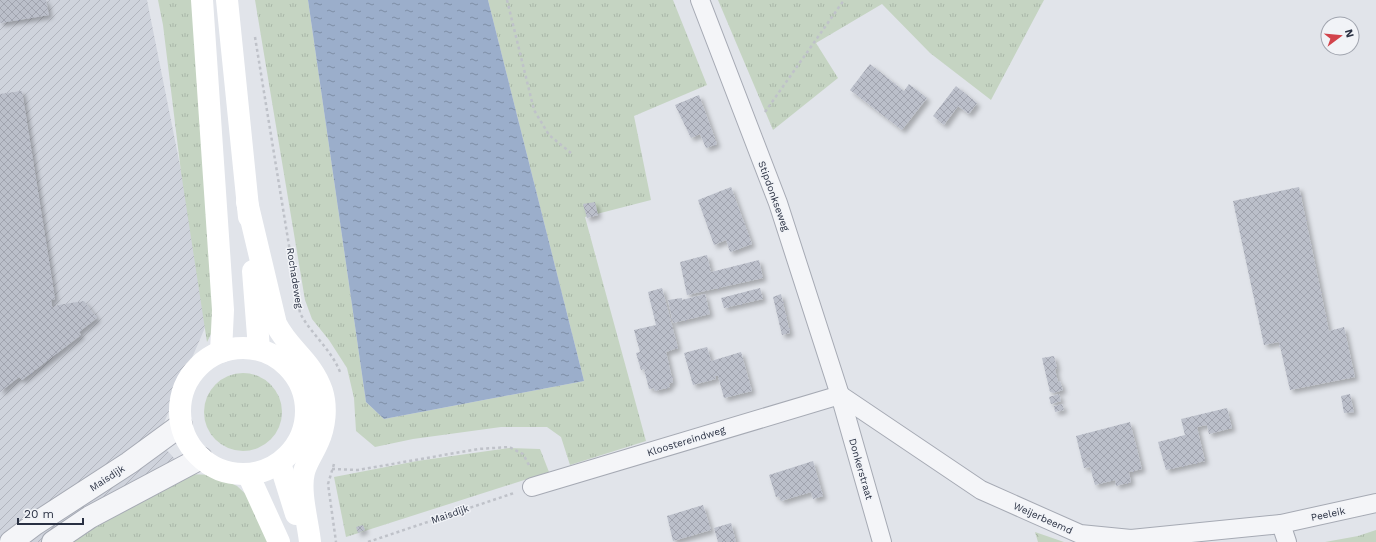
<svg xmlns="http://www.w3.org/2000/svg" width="1376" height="542" font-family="'Work Sans',sans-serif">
	<defs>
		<pattern id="industrial-furrows" width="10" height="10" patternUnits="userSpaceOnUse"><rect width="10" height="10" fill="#cfd3dc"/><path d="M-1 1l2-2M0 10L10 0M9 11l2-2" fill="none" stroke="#b2b5be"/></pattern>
		<pattern id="grass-tufts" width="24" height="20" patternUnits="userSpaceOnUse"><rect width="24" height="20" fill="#c5d4c2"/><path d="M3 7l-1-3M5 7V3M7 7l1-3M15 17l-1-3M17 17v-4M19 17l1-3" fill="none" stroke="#a9b6a8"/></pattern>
		<pattern id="forest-crowns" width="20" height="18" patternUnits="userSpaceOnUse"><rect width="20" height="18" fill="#c5d4c2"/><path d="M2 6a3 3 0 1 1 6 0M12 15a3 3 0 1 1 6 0" fill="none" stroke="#a9b6a8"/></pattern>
		<pattern id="water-ripples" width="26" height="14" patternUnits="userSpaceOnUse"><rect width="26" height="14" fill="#9baecb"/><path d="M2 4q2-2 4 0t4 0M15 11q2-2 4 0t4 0" fill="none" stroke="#7e8ea6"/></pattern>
		<pattern id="building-cross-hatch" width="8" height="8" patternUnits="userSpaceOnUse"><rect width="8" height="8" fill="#bbbfca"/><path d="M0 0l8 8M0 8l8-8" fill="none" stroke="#a1a4af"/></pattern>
		<filter id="shadow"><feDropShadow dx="3.5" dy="3.5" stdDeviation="2" flood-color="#0004"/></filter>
	</defs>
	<rect width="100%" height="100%" fill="#e1e4ea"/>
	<polygon fill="url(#industrial-furrows)" points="0,0 147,0 210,316 157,439 249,542 0,542"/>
	<g fill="url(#grass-tufts)">
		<polygon points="158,0 195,0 214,328 207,342 181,172 163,25"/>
		<polygon points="255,0 308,0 366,402 384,419 584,381 488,0 673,0 707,85 634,116 651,200 585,217 646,441 570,465 561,437 547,427 501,427 413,439 375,447 356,431 354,398 347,368 329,340 312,319 305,300"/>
		<polygon points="718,0 1044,0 991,100 930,53 882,4 816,43 838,78 773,130"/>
		<circle cx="243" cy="412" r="39"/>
		<polygon points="509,448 540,449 549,472 346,537 334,477 417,461"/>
		<polygon points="187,474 214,475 237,486 249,497 270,542 68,542"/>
		<polygon points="1376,530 1376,542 1325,542 1358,536"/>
	</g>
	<polygon fill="url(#forest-crowns)" points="1035,532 1064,542 1038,542"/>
	<polygon fill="url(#water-ripples)" points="308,0 488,0 584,381 384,419 366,402"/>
	<g fill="url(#building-cross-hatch)" filter="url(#shadow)">
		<polygon points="0,0 46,0 49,15 0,23"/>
		<polygon points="870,64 904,91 909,84 927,98 902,130 850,90"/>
		<polygon points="956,86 977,103 969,114 958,106 944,125 933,116"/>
		<polygon points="22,91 55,299 51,300 52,306 53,308 58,305 84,301 97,318 79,332 81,335 22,380 19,377 0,392 0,94"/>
		<polygon points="699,95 717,144 706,148 700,134 691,138 675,105"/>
		<polygon points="731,187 752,244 730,252 726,240 714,245 698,200"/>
		<polygon points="1299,187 1329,331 1344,327 1355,377 1290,390 1279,342 1264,345 1233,201"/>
		<polygon points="595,202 598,215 587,218 583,204"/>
		<polygon points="707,255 711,272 759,260 763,278 687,295 680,262"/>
		<polygon points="662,288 678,348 666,352 673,382 669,384 670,387 655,391 654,388 649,389 644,369 641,370 636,353 640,352 634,330 656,325 648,292"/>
		<polygon points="760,288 763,299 724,308 721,298"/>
		<polygon points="705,294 710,314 673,323 668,300 682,298 682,300"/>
		<polygon points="781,294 790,333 782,335 773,297"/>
		<polygon points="707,347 711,361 741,352 752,391 724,398 718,376 715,376 716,379 693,385 684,353"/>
		<polygon points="1054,356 1057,368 1055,369 1058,382 1060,381 1063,390 1054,393 1050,392 1042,358"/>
		<polygon points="1059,394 1061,401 1051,404 1049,397"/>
		<polygon points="1350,394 1354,412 1344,413 1341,396"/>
		<polygon points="1062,404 1064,410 1055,412 1054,406"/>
		<polygon points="1227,408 1232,428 1209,434 1207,425 1197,427 1205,461 1166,470 1158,442 1185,435 1181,419"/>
		<polygon points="1130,422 1142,469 1129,472 1131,482 1116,486 1115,480 1095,485 1090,467 1084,468 1076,436"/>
		<polygon points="813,461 823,496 813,499 811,492 781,501 779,496 776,497 769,475"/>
		<polygon points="703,505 711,530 673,541 667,516"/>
		<polygon points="731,523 736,542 718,542 714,528"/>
		<polygon points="363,525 365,530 358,533 356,527"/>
	</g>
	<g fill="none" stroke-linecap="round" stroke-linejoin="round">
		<defs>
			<g id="minor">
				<polyline points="700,0 778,203 840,395 882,542"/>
				<polyline points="840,395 981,490 1080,534 1131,539 1281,524 1287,542"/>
				<polyline points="532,487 840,395"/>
				<polyline points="1281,524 1376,503"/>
			</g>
			<g id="tertiary">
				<polyline points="11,542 35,524 129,463 181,425"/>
				<polyline points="53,542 90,517 201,458"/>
			</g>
		</defs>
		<use href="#minor" stroke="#a6aab4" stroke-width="20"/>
		<use href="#tertiary" stroke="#a6aab4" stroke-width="24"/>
		<g stroke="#bfc2c9" stroke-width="2.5" stroke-dasharray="3 3" stroke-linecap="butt">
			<polyline points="507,0 534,110 549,135 571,153"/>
			<path d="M 255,37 L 300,313 C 311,334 331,349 340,372"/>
			<polyline points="765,112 844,0"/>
			<polyline points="334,464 328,484 336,542"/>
			<polyline points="332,469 358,470 478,449 509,447 523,454 530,467"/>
			<polyline points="368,542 514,493"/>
		</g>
		<use href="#minor" stroke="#f4f5f8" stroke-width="18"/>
		<use href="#tertiary" stroke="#f4f5f8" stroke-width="22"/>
		<g stroke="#fff" stroke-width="22">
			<polyline points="202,0 223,310 221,352"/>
			<polyline points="227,0 249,217"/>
			<path d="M 247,202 L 276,324 C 289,350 312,361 322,391 C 327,407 325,427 318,442 C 314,452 307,461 304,472 C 299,492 308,522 310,542"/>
			<polyline points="253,271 259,349"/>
			<circle cx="243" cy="411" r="63"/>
			<polyline points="280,463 296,514"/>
			<polyline points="248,474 279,542"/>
		</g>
	</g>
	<g text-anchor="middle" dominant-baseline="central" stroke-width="3" stroke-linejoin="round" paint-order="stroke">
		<g font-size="10" fill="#293042" stroke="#f1f3f7">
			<text transform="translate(774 196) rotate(70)">Stipdonkseweg</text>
			<text transform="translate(295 278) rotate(81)">Rochadeweg</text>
			<text transform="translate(686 441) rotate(-17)">Kloostereindweg</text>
			<text transform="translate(861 469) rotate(74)">Donkerstraat</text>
			<text transform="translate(107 478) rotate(-33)">Maisdijk</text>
			<text transform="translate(450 514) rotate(-19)">Maisdijk</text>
			<text transform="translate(1328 514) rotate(-12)">Peeleik</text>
			<text transform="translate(1043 518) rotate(24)">Weijerbeemd</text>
		</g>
	</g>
	<g transform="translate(1340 36) rotate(74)"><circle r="19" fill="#f1f3f7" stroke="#a1a5af"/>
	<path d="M0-3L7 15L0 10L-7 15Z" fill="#d2434b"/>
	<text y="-6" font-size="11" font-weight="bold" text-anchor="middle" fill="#293042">N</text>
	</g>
	<path d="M18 518v6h65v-6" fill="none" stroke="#293042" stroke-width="2"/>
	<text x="24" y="518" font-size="12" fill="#293042" stroke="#f1f3f7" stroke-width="3" paint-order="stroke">20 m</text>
</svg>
